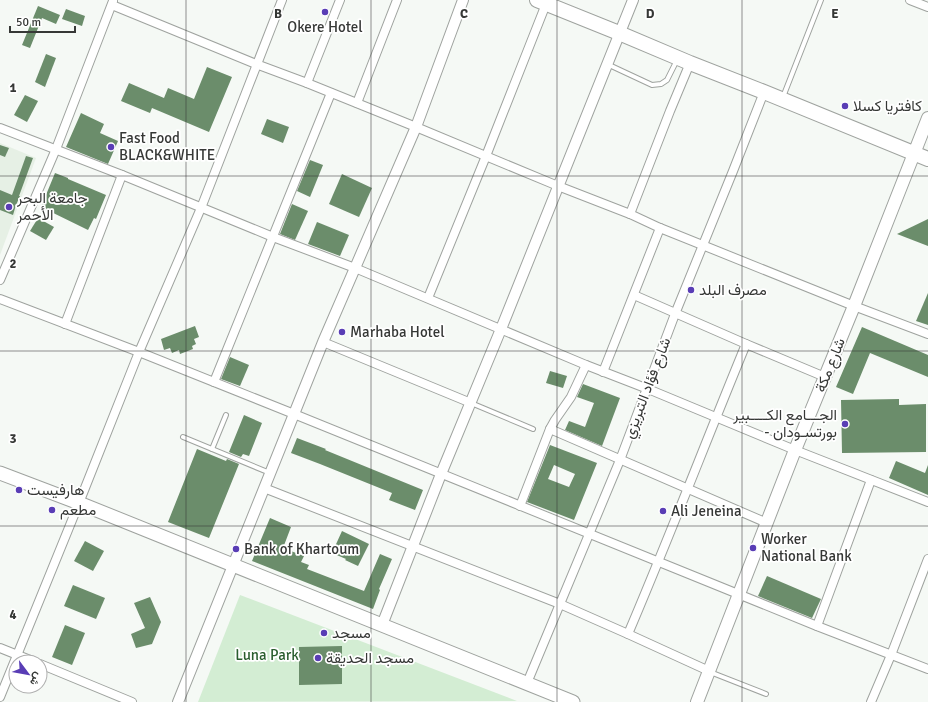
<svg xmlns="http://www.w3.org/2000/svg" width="928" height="702" font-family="Signika,Vazirmatn,sans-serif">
	<rect width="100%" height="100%" fill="#f5f9f5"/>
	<polygon fill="#e6f0e5" points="0,143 36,158 0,255"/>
	<polygon fill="#d3edd3" points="240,595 517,701 198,702"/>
	<g fill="#6b8d6b" fill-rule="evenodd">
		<polygon points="38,6 60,15 56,24 42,18 30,48 22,45"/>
		<polygon points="66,9 85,16 82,26 62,19"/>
		<polygon points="46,54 56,58 45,87 35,82"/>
		<polygon points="207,67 232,77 209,132 152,108 150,113 121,101 129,83 164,98 168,88 194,99"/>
		<polygon points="25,95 38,101 27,122 14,115"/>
		<polygon points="81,113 104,124 100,133 118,141 108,164 66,147"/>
		<polygon points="267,119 289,127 283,143 261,134"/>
		<polygon points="0,145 9,148 5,157 0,155"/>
		<polygon points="26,156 33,158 19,196 20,196 16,205 13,215 0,210 0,190 12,195"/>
		<polygon points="310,160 323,165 310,197 297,191"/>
		<polygon points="55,173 68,178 68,179 106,195 96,219 94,218 88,230 41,207"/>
		<polygon points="342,174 372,188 359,217 329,204"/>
		<polygon points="292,204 308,211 295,240 280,234"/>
		<polygon points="38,218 54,227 46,240 30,231"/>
		<polygon points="928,219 928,246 897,234"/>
		<polygon points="317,222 349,235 340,256 308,244"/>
		<polygon points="928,293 928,325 916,321"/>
		<polygon points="195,326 199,337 194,339 196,344 192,346 193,349 180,354 179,350 172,353 170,348 164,350 161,339"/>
		<polygon points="862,327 928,355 928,377 870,353 853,394 836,387"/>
		<polygon points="230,357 249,365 240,386 221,379"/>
		<polygon points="550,371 567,376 563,388 546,383"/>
		<polygon points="583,384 620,398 602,446 565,430 569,421 585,427 594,403 577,397"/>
		<polygon points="899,399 899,405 926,404 926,452 842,453 841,400"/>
		<polygon points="244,415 262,423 249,456 243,454 241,457 229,452"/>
		<polygon points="297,438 326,449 325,450 423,490 415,510 389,500 392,493 320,464 291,453"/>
		<path d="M 550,445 L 597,463 L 574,520 L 527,502 ZM 554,465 L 575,474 L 569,487 L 548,479 Z"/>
		<polygon points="197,449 226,461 227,459 239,464 209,538 168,522"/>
		<polygon points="896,461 925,473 928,465 928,495 889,478"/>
		<polygon points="270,518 291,527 283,548 304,556 301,562 309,565 307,569 364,591 380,554 392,559 379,589 380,590 373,609 252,561"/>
		<polygon points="342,531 369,544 358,566 345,560 346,559 332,553"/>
		<polygon points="85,541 104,551 93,571 74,561"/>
		<polygon points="767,576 821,599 812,618 758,596"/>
		<polygon points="73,585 105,598 96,619 64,606"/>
		<polygon points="150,597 161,622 152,644 136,648 131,634 145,628 134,603"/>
		<polygon points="65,625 85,633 72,665 52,657"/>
		<polygon points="342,646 342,684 299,685 299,647"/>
	</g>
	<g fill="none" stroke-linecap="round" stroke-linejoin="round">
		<defs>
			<g id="service">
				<polyline points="607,64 652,85 661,84 667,80 677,60"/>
				<polyline points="783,97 821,0"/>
				<polyline points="471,403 533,429"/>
				<polyline points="183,437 270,473"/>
				<polyline points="212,449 226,415"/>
				<polyline points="710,672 766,694"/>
			</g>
			<g id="minor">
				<polyline points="910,0 928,7"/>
				<polyline points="112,5 256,64 307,83 416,127 558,186 630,214 660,228 854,306 928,334"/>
				<polyline points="307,83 340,0"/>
				<polyline points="357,103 397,0"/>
				<polyline points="0,128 122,175 273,237 355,268 586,365 648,389 795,450 928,502"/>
				<polyline points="630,214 670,111 690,63"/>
				<polyline points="0,280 56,149 113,1"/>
				<polyline points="634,295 746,344 825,377"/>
				<polyline points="428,298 486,156 546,4"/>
				<polyline points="0,299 139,352 294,414 817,626 928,669"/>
				<polyline points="65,324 122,175"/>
				<polyline points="323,342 471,403"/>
				<polyline points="603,372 660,228"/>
				<polyline points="214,382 331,93"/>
				<polyline points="550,429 767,523"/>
				<polyline points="264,488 560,604 628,634 709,671"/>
				<polyline points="520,506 550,429 555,420 571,397 586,365"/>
				<polyline points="817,626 871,480"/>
				<path d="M 628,634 C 669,538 706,441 746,344"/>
				<polyline points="0,648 35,662"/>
				<polyline points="40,664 132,702"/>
				<polyline points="527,683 620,460 675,314 733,171 764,92"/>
				<polyline points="0,697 79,503 139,352 201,208 282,0"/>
				<polyline points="871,702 891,655 928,559"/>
			</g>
			<g id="tertiary">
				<polyline points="382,625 441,474 501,329 633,0"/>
				<polyline points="178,702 323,342 416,127 463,0"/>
			</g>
			<polyline id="secondary" points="697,702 795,450 854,306 928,118"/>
			<polyline id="primary" points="0,473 79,503 573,702"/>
			<polyline id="trunk" points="537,0 619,33 690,63 764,92 928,159"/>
		</defs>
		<use href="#service" stroke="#9fa39f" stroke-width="6"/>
		<use href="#minor" stroke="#9fa39f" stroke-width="10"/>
		<use href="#tertiary" stroke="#9fa39f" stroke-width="12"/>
		<use href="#secondary" stroke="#9fa39f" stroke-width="14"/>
		<use href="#primary" stroke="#9fa39f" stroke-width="15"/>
		<use href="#trunk" stroke="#9fa39f" stroke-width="16"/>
		<use href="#service" stroke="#fff" stroke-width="4"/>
		<use href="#minor" stroke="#fff" stroke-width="8"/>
		<use href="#tertiary" stroke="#fff" stroke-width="10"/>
		<use href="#secondary" stroke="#fff" stroke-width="12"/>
		<use href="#primary" stroke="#fff" stroke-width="13"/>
		<use href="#trunk" stroke="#fff" stroke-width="14"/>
	</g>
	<path fill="none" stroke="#363836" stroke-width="1" stroke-opacity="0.55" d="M 186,0 L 186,702M 371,0 L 371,702M 557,0 L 557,702M 742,0 L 742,702M 0,176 L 928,176M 0,351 L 928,351M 0,526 L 928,526"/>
	<g fill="#593db5" stroke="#fff" stroke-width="1.5">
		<circle cx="325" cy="12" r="4"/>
		<circle cx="845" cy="106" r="4"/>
		<circle cx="111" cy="147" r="4"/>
		<circle cx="9" cy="207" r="4"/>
		<circle cx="691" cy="290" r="4"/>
		<circle cx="342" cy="332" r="4"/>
		<circle cx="845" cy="424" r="4"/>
		<circle cx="19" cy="490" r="4"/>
		<circle cx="52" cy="510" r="4"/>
		<circle cx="663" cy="511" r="4"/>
		<circle cx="753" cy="548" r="4"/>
		<circle cx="236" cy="549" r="4"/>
		<circle cx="324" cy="633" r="4"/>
		<circle cx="318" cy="658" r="4"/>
	</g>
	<g text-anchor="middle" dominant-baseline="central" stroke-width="3.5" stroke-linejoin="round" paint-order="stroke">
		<g font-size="15" fill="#363836" stroke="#fff" text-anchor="start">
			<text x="325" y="27" text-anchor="middle">Okere Hotel</text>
			<text x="853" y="106">كافتريا كسلا</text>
			<text x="119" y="138">Fast Food<tspan x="119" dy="17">BLACK&amp;WHITE</tspan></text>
			<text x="17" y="198">جامعة البحر<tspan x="17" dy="17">الأحمر</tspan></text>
			<text x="699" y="290">مصرف البلد</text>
			<text x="350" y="332">Marhaba Hotel</text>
			<text x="837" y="415" text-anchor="end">الجـــامع الكــــبير<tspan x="837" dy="17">- بورتسـودان</tspan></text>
			<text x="27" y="490">هارفيست</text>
			<text x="60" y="510">مطعم</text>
			<text x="671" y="511">Ali Jeneina</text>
			<text x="761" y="539">Worker<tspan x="761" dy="17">National Bank</tspan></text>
			<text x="244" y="549">Bank of Khartoum</text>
			<text x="332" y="633">مسجد</text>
			<text x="326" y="658">مسجد الحديقة</text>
		</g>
		<g font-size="15" fill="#363836" stroke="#fff">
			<text transform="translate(830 365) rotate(-68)">شارع مكة</text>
			<text transform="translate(647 388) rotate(-69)">شارع فؤاد التبريزي</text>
		</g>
		<g font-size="15" fill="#2a5d2e" stroke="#fff">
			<text x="267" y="655">Luna Park</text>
		</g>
	</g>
	<g font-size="13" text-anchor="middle" font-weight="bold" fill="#363836" stroke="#fff" stroke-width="3.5" stroke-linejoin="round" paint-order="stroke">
		<text x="278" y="18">B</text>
		<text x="464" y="18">C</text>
		<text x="650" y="18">D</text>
		<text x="835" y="18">E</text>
		<text x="13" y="92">1</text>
		<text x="13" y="268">2</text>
		<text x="13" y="443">3</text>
		<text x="13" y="619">4</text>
	</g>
	<g transform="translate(28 674) rotate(122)"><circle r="19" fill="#ffffff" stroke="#afafaf"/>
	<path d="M0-3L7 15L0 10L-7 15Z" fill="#593db5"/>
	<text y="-6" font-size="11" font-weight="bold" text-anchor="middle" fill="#363836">ش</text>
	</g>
	<path d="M10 26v6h65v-6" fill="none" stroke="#363836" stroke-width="2"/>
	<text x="16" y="26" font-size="12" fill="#363836" stroke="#ffffff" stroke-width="3" paint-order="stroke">50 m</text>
</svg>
